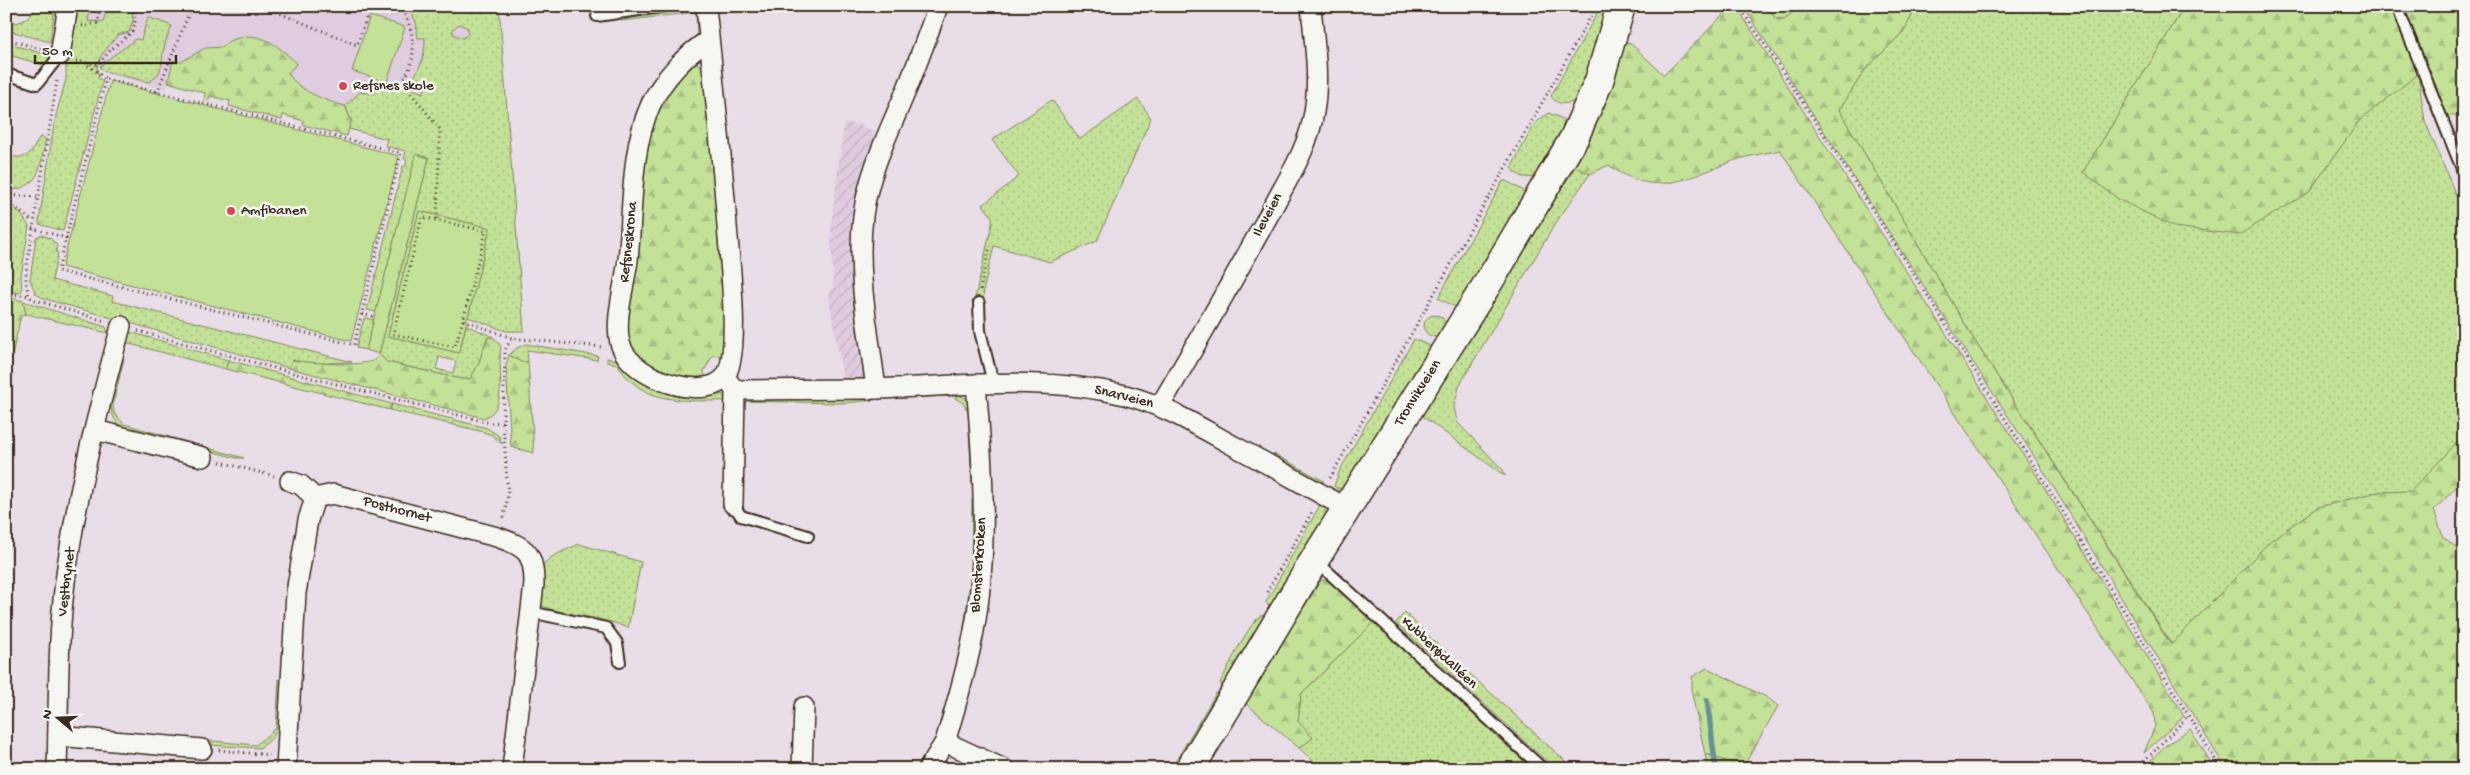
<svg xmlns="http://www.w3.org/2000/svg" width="2470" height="775" font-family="'Gochi Hand',sans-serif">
	<defs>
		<pattern id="industrial-furrows" width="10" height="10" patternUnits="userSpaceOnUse" patternTransform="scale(1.25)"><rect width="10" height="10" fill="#e0ccdf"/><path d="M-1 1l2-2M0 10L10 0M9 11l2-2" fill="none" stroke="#c1afbf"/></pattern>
		<pattern id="green-dots" width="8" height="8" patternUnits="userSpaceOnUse" patternTransform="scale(1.25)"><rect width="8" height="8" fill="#c4e198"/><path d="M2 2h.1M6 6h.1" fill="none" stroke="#a9c183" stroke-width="1.8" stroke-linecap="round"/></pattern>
		<pattern id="forest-firs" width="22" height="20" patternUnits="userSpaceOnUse" patternTransform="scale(1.25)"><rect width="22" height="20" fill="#c4e198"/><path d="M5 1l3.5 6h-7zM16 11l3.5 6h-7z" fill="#a9c183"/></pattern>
	</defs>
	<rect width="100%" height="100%" fill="#e9dde7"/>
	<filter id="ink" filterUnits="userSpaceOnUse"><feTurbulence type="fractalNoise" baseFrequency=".02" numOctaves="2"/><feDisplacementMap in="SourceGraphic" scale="10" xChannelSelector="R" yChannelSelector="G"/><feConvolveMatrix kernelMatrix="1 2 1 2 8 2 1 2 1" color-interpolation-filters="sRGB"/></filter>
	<g filter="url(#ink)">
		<polygon fill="#e0ccdf" points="74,6 499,6 387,139 349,129 347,136 303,125 304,121 283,115 282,120 229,106 230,101 210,96 208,101 204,100 205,93 168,82 166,90 104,73"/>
		<polygon fill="url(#industrial-furrows)" points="844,123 862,124 862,128 882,132 864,189 873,379 844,384 829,297 833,286 831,226"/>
		<g fill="url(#green-dots)" stroke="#80865b" fill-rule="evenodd">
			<polygon points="39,6 55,6 50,42 6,30 6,19 17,23 26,19"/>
			<polygon points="74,6 91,6 88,21 103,22 108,6 131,6 133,21 129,32 118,35 101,56 97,68 99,79 103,80 63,231 39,224 39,221 55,119 66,79 66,55"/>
			<path d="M 408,6 L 499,6 L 524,331 L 506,331 L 468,317 L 490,228 L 419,211 L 388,336 L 459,353 L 466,325 L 493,337 L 487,338 L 478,365 L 470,379 L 461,379 L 387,362 L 379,354 L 429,158 L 416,155 L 376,312 L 367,310 L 403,166 L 406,166 L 407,161 L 404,159 L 406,151 L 385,146 L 387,139 L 349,129 L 351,120 L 345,106 L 360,92 L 374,94 L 384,85 L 405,88 C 419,73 425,59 425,38 L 418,38 L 416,22 ZM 459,24 L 468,28 L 468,34 L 463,38 L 453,34 L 453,29 ZM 418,78 L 428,83 L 423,93 L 413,89 ZM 439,357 L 456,361 L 453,373 L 436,369 Z"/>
			<polygon points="1766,6 1802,6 1784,19 1776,19"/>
			<polygon points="1917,6 2185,6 2083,172 2309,192 2360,119 2418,74 2425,121 2464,215 2464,435 2411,492 2378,492 2318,507 2271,540 2172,645 1976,343 1839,110 1865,70 1903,32"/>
			<path d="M 1600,8 L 1609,10 L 1596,55 L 1577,101 C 1566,104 1557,106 1551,96 Z"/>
			<polygon points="695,9 700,12 700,35 645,101 640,101 655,78 697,35 696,12 621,21 634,17"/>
			<path d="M 148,17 L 172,26 C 169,33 165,41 164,49 C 160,64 165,72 149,82 L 103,71 L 100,67 C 110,55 123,51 135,39 L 141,40 Z"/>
			<polygon points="6,43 48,55 51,58 46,66 6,54"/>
			<polygon points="1138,99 1151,118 1097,241 1050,262 994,246 984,287 983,304 974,302 992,224 992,217 983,205 1019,176 992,140 1052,100 1080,139"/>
			<polygon points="1549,113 1565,120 1566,131 1538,178 1523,177 1514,172 1512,166 1535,123"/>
			<path d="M 42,137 L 46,139 C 39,168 42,188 6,191 L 6,156 C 28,159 29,157 39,138 Z"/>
			<polygon points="1570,164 1590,174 1555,224 1460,384 1454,406 1457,422 1503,470 1505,476 1422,416 1343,538"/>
			<polygon points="1503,181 1506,181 1528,193 1457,308 1438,298"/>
			<polygon points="12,206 20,213 29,226 21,276 22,291 20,293 6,290 8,207"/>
			<polygon points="41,235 50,238 57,245 56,252 58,253 52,280 113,296 112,301 352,362 310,364 293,360 289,368 45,299 36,294 30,280 36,237"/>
			<polygon points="23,301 106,327 108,333 26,314"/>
			<circle cx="1435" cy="326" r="11"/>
			<polygon points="364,318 374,320 366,350 356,348"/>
			<polygon points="126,331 228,360 226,369 122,342"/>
			<polygon points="1414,339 1433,347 1345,488 1337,489 1334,486 1339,472"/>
			<polygon points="526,344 598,356 597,360 527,350 528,362 521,362 509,355 517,348"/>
			<path d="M 121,358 L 124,359 L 113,404 L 114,413 L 124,424 L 244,458 L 237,458 L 126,430 C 99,415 115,382 121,358 Z"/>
			<path d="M 607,358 L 620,361 L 675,391 L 725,395 L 730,397 L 731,401 C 687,400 643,407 617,364 L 607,362 Z"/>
			<polygon points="954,393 965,398 971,411 974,478 972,485 968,412 963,403 952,396 892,398 895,396"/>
			<polygon points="740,396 874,398 875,400 844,403 739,401"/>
			<polygon points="392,404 487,428 499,436 502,444 492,435 480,431 390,410"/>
			<polygon points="1274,454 1324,481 1318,484 1272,457"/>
			<path d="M 972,500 C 979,511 970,628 962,641 L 971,578 Z"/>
			<polygon points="1320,505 1324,507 1327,519 1270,608 1266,602"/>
			<path d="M 579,544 L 641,562 L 628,628 C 601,616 569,616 541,606 L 541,566 L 553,556 Z"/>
			<polygon points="1405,612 1424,632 1574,769 1555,769 1396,623"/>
			<path d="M 1263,615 L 1266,617 L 1223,688 L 1220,683 C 1227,670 1251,617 1263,615 Z"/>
			<polygon points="1374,622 1532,769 1322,769 1299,748 1313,738 1298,722 1301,694"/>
			<path d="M 279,679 L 282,680 C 281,708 287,733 259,748 L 208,745 L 166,737 L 256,745 L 276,728 Z"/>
			<polygon points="1216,693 1220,694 1181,769 1171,769"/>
			<polygon points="1705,754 1729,762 1746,762 1744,769 1707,769"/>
		</g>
		<g fill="url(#forest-firs)" stroke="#80865b">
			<path d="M 1723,6 L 1736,6 L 2041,482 L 2184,716 L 2144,753 L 2155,726 L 2154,713 L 1780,150 C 1763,154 1744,156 1728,163 C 1683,180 1653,198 1609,165 L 1590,174 L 1570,164 L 1619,45 L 1629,42 L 1664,75 L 1726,12 Z"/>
			<polygon points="1743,6 1766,6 1776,19 1784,19 1802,6 1917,6 1903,32 1865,70 1839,110 1976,343 2171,645 2271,540 2318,507 2378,492 2411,491 2464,435 2464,479 2434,510 2443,537 2464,553 2464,769 2444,765 2442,769 2226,769 2046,475"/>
			<polygon points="2185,6 2391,6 2418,74 2360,120 2309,192 2239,235 2174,227 2118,199 2083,172"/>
			<polygon points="2403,6 2464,6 2464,116 2445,115"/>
			<path d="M 245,36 C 269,36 279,48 297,63 L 288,73 C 298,91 326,101 345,106 L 351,120 L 347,136 L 303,125 L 304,121 L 283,115 L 282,120 L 229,106 L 230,101 L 210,96 L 208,101 L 204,100 L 205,93 L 168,82 L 173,61 L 181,62 L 205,48 L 222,47 L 229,41 Z"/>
			<polygon points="692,63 697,63 706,70 727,311 724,357 713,355 704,371 705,381 678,382 634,357 624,331 643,151 655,107"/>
			<polygon points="6,296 23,301 26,314 21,315 6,383"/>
			<path d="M 493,337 L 501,346 C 497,367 509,409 484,418 L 289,368 L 292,360 C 306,363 364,367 374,360 C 376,358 378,356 379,354 L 387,362 L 461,379 L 470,379 L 478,365 L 487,338 Z"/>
			<polygon points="509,355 521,362 528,362 534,453 511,447 506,365"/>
			<polygon points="228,360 392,404 390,410 226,369"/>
			<polygon points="1321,580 1328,580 1374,622 1301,694 1298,721 1313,738 1299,748 1244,702"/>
			<polygon points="1707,668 1768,698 1778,706 1746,762 1729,762 1705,754 1692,694 1692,677"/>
			<polygon points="2190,729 2215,769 2142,769 2165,746"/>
		</g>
		<g fill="#c4e198" stroke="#80865b">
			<polygon points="370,16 405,27 387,82 352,71"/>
			<polygon points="110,81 399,156 351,341 62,267"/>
			<polygon points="416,154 429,158 379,354 366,350"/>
			<polygon points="419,211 490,228 459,353 388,336"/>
		</g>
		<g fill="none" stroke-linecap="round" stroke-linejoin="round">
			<polyline stroke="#699195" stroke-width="5.5" points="1707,700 1716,769"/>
			<defs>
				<g id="lane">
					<polyline points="2397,6 2464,174"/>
					<polyline points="597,16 667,6"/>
					<polyline points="6,74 37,84 60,55"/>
					<polyline points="979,303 980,331 993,383"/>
					<polyline points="733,504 741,516 808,536"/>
					<polyline points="1315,560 1543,769"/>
					<polyline points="530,612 606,628 617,643 620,662"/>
				</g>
				<g id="street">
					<path d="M 706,6 C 713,80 722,152 727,226 C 729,255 742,358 724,378 C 712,392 684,388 669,383 C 651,378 628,365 621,346 C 613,324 625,284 628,260 C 633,211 630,149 651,104 C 663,79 686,54 709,40"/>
					<path d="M 938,6 C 927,37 916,68 903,98 C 887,136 868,175 863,216 C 856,275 869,332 876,389 C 959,386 1043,375 1125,395 C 1164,405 1198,426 1234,446 C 1272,466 1309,487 1346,508"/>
					<polyline points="60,55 68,6"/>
					<polyline points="728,381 735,390 733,504"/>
					<path d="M 976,384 C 983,465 989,550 974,631 C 967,669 956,706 945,742 L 1004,769"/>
					<polyline points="735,390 876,389"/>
					<path d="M 1160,406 C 1198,341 1236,275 1272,209 C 1288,178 1309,147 1314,112 C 1320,77 1314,41 1311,6"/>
					<polyline points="95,430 203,457"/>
					<polyline points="290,481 301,485 315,498"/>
					<polyline points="58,736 202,749"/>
					<path d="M 57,769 C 59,707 57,644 65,582 C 76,495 98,411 121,326"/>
					<path d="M 286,769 L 296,593 L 308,520 L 315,498 L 333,494 L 497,537 C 526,547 534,552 534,584 L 512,769"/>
					<polyline points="802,769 804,707"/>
					<polyline points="928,769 945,742"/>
				</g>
				<polyline id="secondary" points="1190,769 1315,559 1496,270 1574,138 1599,81 1621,6"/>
			</defs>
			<use href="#lane" stroke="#3b2a1e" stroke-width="14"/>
			<use href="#street" stroke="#3b2a1e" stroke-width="22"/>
			<use href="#secondary" stroke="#3b2a1e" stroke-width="31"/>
			<g stroke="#3b2a1e" stroke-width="3" stroke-dasharray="1 4" stroke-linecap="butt">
				<polyline points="262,6 357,45 368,13 380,6"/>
				<path d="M 400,6 C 415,30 419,59 402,82 L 440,129 L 437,220"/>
				<path d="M 1739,6 C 1906,256 2064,512 2221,769"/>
				<polyline points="82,26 98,23 101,6"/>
				<polyline points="6,39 44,50"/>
				<path d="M 76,61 L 98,65 C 103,59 108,52 115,46 C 134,30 137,33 134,6"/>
				<polyline points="88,65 106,79"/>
				<polyline points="57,81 26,272 26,283 29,296 32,299 105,321"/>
				<polyline points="157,92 192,6"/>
				<polyline points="6,195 38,197"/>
				<polyline points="6,200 33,222"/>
				<polyline points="32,228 66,238 58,271 354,345 401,153 106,79 66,238"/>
				<polyline points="980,290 990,246"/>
				<polyline points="6,293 29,296"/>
				<polyline points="362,314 375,317"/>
				<polyline points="463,320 455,347 393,334 422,217 486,231 463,320 512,338 602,347"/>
				<polyline points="138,331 308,377 490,423 503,422 505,350 512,338"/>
				<polyline points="503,422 508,495 503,521"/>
				<polyline points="220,462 274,476"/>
				<polyline points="1330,478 1595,9"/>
				<polyline points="1267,592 1313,510"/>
				<polyline points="219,750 270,755"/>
				<polyline points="2137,769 2188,716"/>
			</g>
			<use href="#lane" stroke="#f6f6f2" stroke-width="10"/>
			<use href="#street" stroke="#f6f6f2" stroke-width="19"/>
			<use href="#secondary" stroke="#f6f6f2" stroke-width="28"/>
		</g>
	</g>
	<g fill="#d1495b" stroke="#f6f6f2" stroke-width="2">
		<circle cx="343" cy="86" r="5"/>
		<circle cx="231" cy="211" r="5"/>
	</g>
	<g text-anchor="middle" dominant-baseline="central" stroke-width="5" stroke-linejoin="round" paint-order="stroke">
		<g font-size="15" fill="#3b2a1e" stroke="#f6f6f2" text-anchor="start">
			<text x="353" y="86">Refsnes skole</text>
			<text x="241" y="211">Amfibanen</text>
		</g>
		<g font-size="15" fill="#3b2a1e" stroke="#f6f6f2">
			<text transform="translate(1268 215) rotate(-62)">Ileveien</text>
			<text transform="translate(629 242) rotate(-84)">Refsneskrona</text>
			<text transform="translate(1418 393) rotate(-58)">Tronvikveien</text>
			<text transform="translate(1124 397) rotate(14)">Snarveien</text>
			<text transform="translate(397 510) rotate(15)">Posthornet</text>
			<text transform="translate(979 565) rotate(-86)">Blomsterkroken</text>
			<text transform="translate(67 582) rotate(-83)">Vestbrynet</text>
			<text transform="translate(1439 653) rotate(43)">Kubberødalléen</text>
		</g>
	</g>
	<rect width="2470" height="775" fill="none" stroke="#f6f6f2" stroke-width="25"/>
	<rect x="12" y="12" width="2445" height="750" fill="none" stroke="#3b2a1e" stroke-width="2" filter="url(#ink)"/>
	<g transform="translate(58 718) rotate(289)" stroke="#f6f6f2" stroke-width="4" paint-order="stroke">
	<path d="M0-4L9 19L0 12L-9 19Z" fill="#3b2a1e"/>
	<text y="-8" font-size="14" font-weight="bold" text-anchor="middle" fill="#3b2a1e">N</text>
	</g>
	<path d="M35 55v8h141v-8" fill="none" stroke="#3b2a1e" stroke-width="2.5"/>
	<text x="42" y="55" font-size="15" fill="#3b2a1e" stroke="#f6f6f2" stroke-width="4" paint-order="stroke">50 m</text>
</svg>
